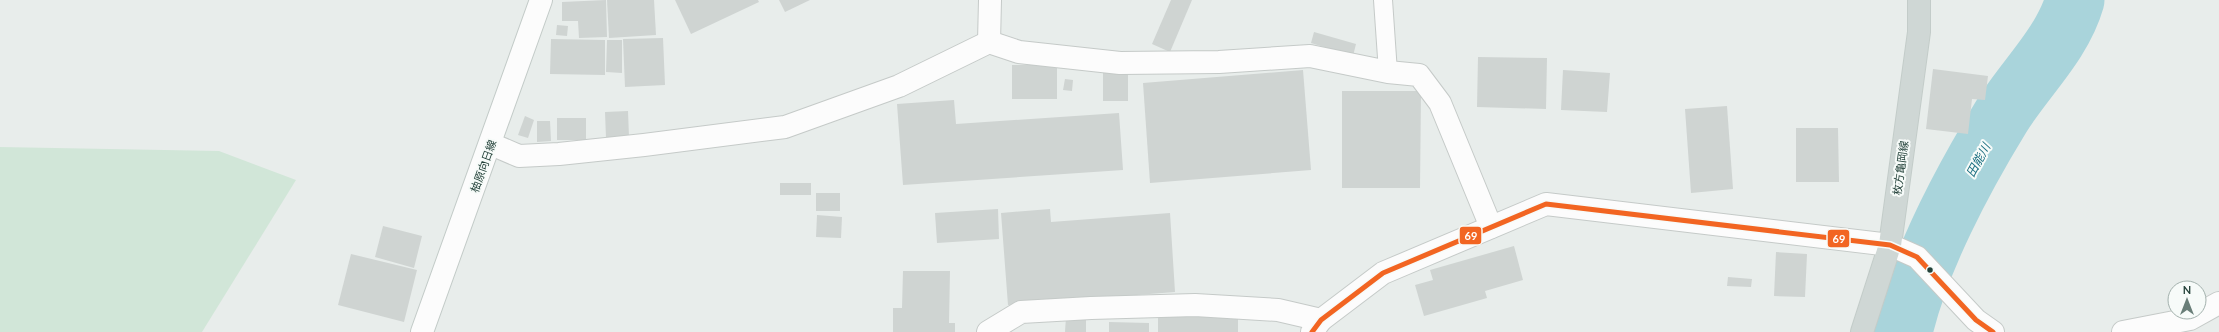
<svg xmlns="http://www.w3.org/2000/svg" width="2219" height="332" font-family="Lato,'Noto Sans JP',sans-serif">
	<rect width="100%" height="100%" fill="#e8edeb"/>
	<polygon fill="#d1e6d8" points="0,147 219,151 296,180 202,332 0,332"/>
	<g fill="none" stroke-linecap="round" stroke-linejoin="round">
		<path stroke="#a9d4db" stroke-width="59" d="M 1903,332 C 1919,262 1963,179 2001,117 C 2025,78 2062,45 2075,0"/>
	</g>
	<g fill="#cfd4d2">
		<polygon points="606,0 607,37 579,38 578,21 562,21 562,2"/>
		<polygon points="607,0 654,0 656,35 609,38"/>
		<polygon points="675,0 758,0 759,2 691,34"/>
		<polygon points="779,0 810,0 785,12"/>
		<polygon points="1171,0 1192,0 1170,52 1152,44"/>
		<polygon points="557,25 568,26 567,36 556,35"/>
		<polygon points="1314,32 1356,44 1353,56 1311,43"/>
		<polygon points="663,38 665,85 625,87 623,39"/>
		<polygon points="551,39 605,40 605,75 550,74"/>
		<polygon points="607,40 622,40 622,73 606,72"/>
		<polygon points="1478,57 1547,58 1546,109 1477,107"/>
		<rect x="1012" y="65" width="45" height="34"/>
		<rect x="1103" y="69" width="25" height="32"/>
		<polygon points="1933,69 1988,76 1985,100 1972,99 1968,134 1926,129"/>
		<polygon points="1303,70 1311,170 1150,183 1143,83"/>
		<polygon points="1563,70 1610,73 1607,112 1561,110"/>
		<polygon points="1065,79 1073,80 1072,91 1063,90"/>
		<polygon points="1342,91 1421,91 1420,188 1342,188"/>
		<polygon points="954,100 956,124 1119,113 1123,170 903,185 897,104"/>
		<polygon points="1727,106 1733,189 1691,193 1685,109"/>
		<polygon points="628,111 629,137 606,138 605,112"/>
		<polygon points="525,116 534,120 528,138 518,135"/>
		<rect x="557" y="118" width="29" height="22"/>
		<polygon points="537,121 550,121 551,141 537,142"/>
		<polygon points="1796,128 1838,128 1839,182 1796,182"/>
		<rect x="780" y="183" width="31" height="12"/>
		<rect x="816" y="193" width="24" height="18"/>
		<polygon points="998,209 999,239 937,243 935,213"/>
		<polygon points="1050,209 1051,222 1170,213 1175,292 1008,305 1001,213"/>
		<polygon points="817,215 842,217 841,238 816,237"/>
		<polygon points="383,226 422,236 414,268 375,257"/>
		<polygon points="1514,246 1523,280 1485,291 1487,298 1424,316 1415,285 1433,280 1430,270"/>
		<polygon points="1776,252 1807,254 1805,297 1774,296"/>
		<polygon points="351,254 417,270 404,322 338,305"/>
		<polygon points="903,271 950,271 949,323 955,323 955,332 893,332 893,308 902,308"/>
		<polygon points="1728,277 1752,279 1751,287 1727,286"/>
		<polygon points="1158,315 1238,317 1238,332 1158,332"/>
		<polygon points="1066,317 1086,317 1086,332 1065,332"/>
		<polygon points="1109,322 1149,323 1149,332 1109,332"/>
	</g>
	<g fill="none" stroke-linecap="round" stroke-linejoin="round">
		<defs>
			<polyline id="service" points="1383,0 1388,72"/>
			<g id="minor">
				<polyline points="989,42 990,0"/>
				<polyline points="491,144 519,156 559,154 644,145 785,127 899,86 989,42 1019,52 1120,63 1219,62 1310,56 1388,72 1419,75 1440,103 1491,227"/>
				<polyline points="988,332 1021,312 1091,308 1195,305 1278,310 1321,320"/>
				<polyline points="1312,332 1321,320 1383,273 1546,204 1890,245 1917,257 1976,320 1993,332"/>
				<polyline points="2123,332 2190,319 2219,303"/>
			</g>
			<polyline id="secondary" points="422,332 541,0"/>
			<polyline id="primary" points="1862,332 1890,245 1919,32 1919,0"/>
		</defs>
		<use href="#service" stroke="#c5cac8" stroke-width="20"/>
		<use href="#minor" stroke="#c5cac8" stroke-width="24"/>
		<use href="#secondary" stroke="#c3cbc8" stroke-width="24"/>
		<use href="#primary" stroke="#c3ccc9" stroke-width="24"/>
		<use href="#service" stroke="#fcfcfc" stroke-width="18"/>
		<use href="#minor" stroke="#fcfcfc" stroke-width="22"/>
		<use href="#secondary" stroke="#fcfcfc" stroke-width="22"/>
		<use href="#primary" stroke="#cfd7d5" stroke-width="22"/>
		<defs>
			<polyline id="bus-1" points="1312,332 1321,320 1383,273 1546,204 1890,245 1917,257 1976,320 1993,332"/>
		</defs>
		<use href="#bus-1" stroke="#f7fbf9" stroke-width="8"/>
		<use href="#bus-1" stroke="#f26522" stroke-width="5"/>
	</g>
	<circle fill="#24423a" stroke="#f7fbf9" stroke-width="1.5" cx="1930" cy="270" r="3.5"/>
	<g text-anchor="middle" dominant-baseline="central" stroke-width="4" stroke-linejoin="round" paint-order="stroke">
		<g font-size="11" fill="#24423a" stroke="#f7fbf9">
			<text transform="translate(483 166) rotate(-70)">柚原向日線</text>
			<text transform="translate(1900 168) rotate(-82)">枚方亀岡線</text>
		</g>
		<g font-size="12" font-style="italic" fill="#1c6f80" stroke="#f7fbf9">
			<text transform="translate(1978 160) rotate(-61)">田能川</text>
		</g>
	</g>
	<g stroke="#f7fbf9" stroke-width="1.5">
		<rect x="1459" y="226" width="23" height="19" rx="4" fill="#f26522"/>
		<rect x="1827" y="229" width="23" height="19" rx="4" fill="#f26522"/>
	</g>
	<g font-size="11" text-anchor="middle" font-weight="bold" fill="#fff">
		<text x="1471" y="240">69</text>
		<text x="1839" y="243">69</text>
	</g>
	<g transform="translate(2187 300)"><circle r="19" fill="#f7fbf9" stroke="#a3b1ad"/>
	<path d="M0-3L7 15L0 10L-7 15Z" fill="#697e78"/>
	<text y="-6" font-size="11" font-weight="bold" text-anchor="middle" fill="#24423a">N</text>
	</g>
</svg>
